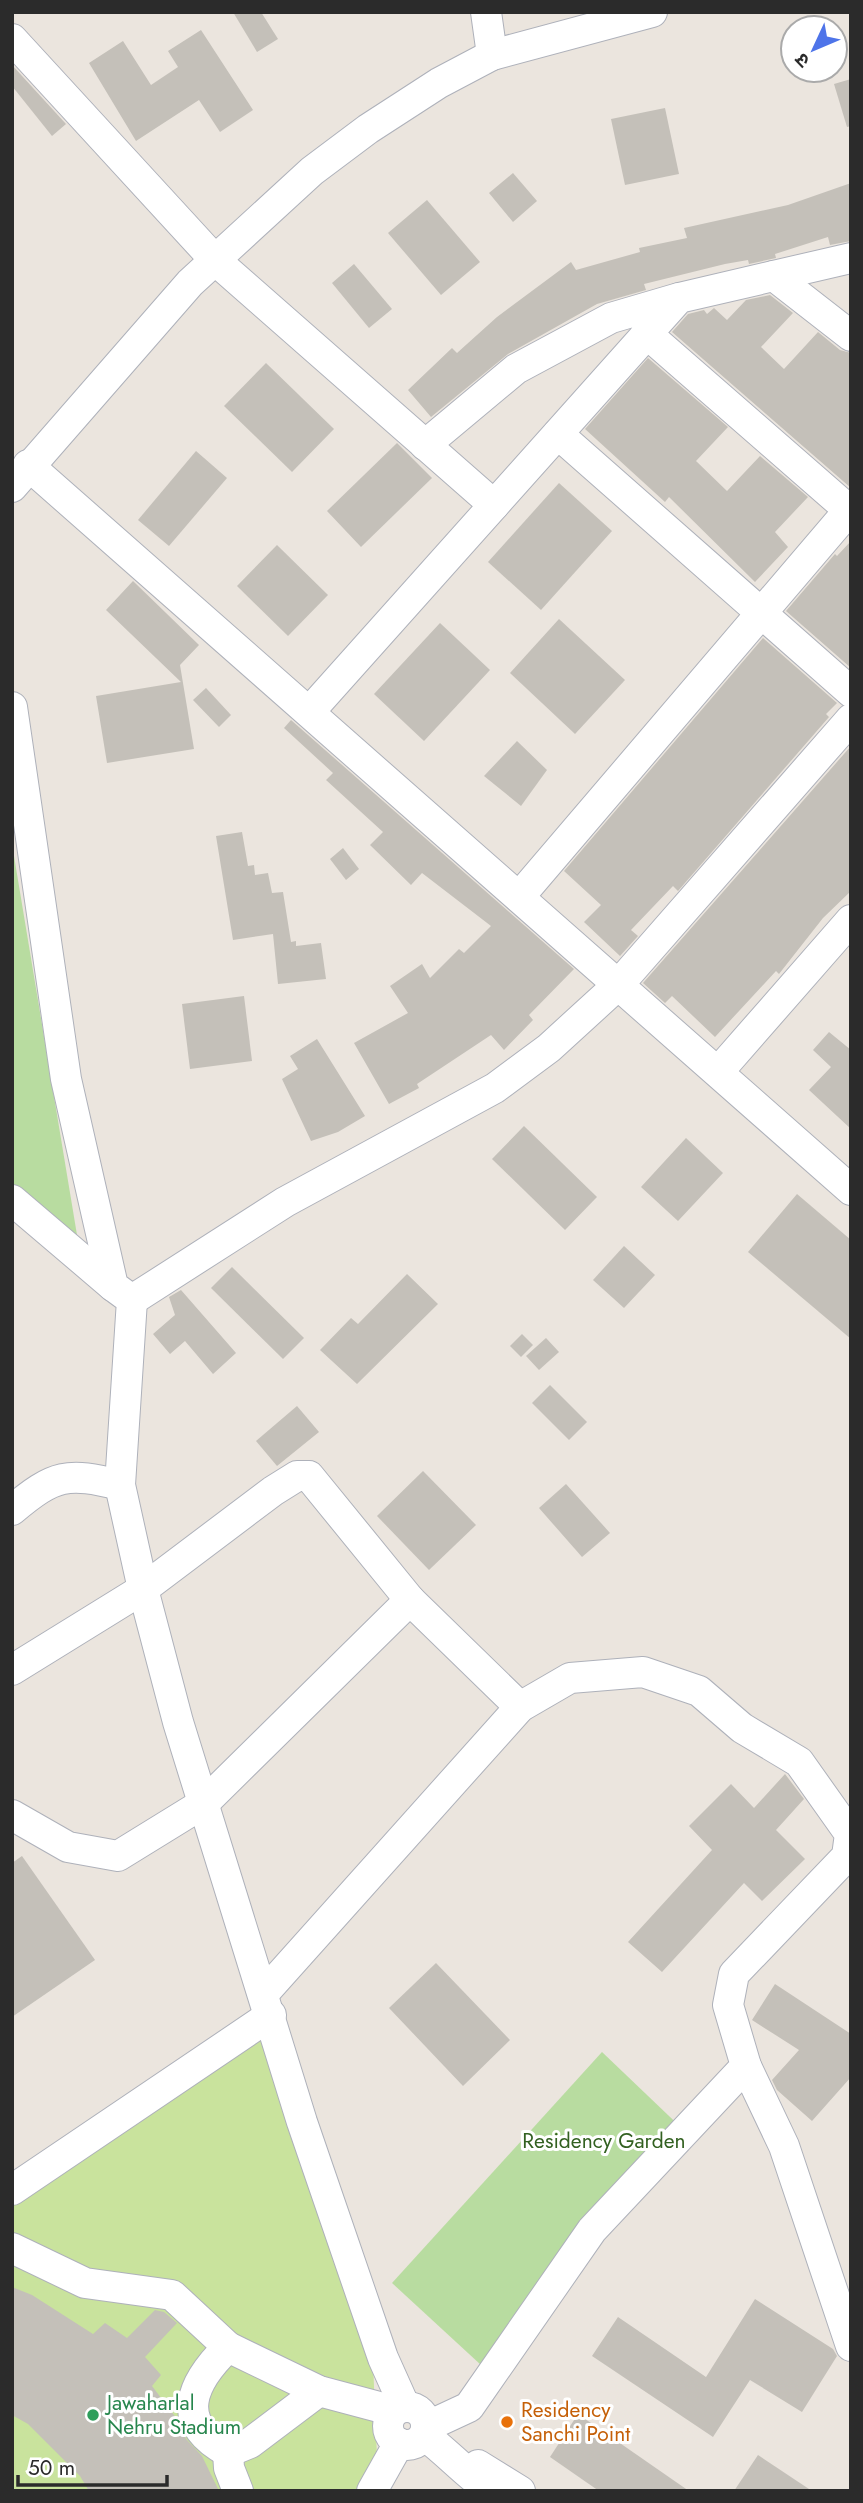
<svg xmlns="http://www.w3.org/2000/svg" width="863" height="2503" font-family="Jost,'Noto Sans Devanagari',sans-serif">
	<rect width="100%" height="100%" fill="#ebe5de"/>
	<g fill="#b8dca0">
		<polygon points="12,844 78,1241 12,1183"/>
		<polygon points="602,2052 691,2137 481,2365 392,2283"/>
	</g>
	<polygon fill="#c9e39d" points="271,2015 372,2339 378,2480 372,2491 12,2491 12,2190"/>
	<g fill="#c4c0b9">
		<polygon points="233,12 261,12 278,39 257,52"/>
		<polygon points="201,30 253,110 220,132 199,100 136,141 89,63 123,41 151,85 178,67 168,51"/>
		<polygon points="12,65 66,124 52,136 12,86"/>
		<polygon points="851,79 851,126 847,127 834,84"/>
		<polygon points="665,108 679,174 625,185 611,119"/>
		<polygon points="513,173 537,201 513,222 489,193"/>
		<polygon points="851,183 851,241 830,245 828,237 775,254 776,258 749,264 748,260 725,264 644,284 646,290 597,304 508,354 431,417 408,390 452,348 457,353 497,317 571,262 576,270 640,252 639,248 687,238 684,228 788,205"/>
		<polygon points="427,200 480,262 441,295 388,233"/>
		<polygon points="354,264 392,309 369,328 332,283"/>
		<polygon points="770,295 793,313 761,347 784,369 818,332 840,350 851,353 851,488 672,332 688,314 704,310 707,314 714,308 727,320 746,300"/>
		<polygon points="648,358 728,427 696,461 727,491 760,456 808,497 775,532 788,547 755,582 669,497 665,502 585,429"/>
		<polygon points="266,363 334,429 292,472 224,406"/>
		<polygon points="397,443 432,478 361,547 327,511"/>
		<polygon points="196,451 227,478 169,546 138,520"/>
		<polygon points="559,483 612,531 541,610 488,562"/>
		<polygon points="851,541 851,668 786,611 835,554 837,556"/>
		<polygon points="277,545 328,595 288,636 237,586"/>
		<polygon points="133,581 199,645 180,665 194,749 107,763 96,696 181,682 106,610"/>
		<polygon points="559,619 625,680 575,734 510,673"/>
		<polygon points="440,623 490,670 424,741 374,694"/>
		<polygon points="763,638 837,703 826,714 829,717 678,891 673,886 631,930 638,936 620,956 584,922 601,905 564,871"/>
		<polygon points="206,688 231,715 219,727 193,700"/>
		<polygon points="291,720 574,969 529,1015 533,1020 504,1050 491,1035 417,1084 419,1088 389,1104 354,1043 408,1013 390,986 422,964 430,978 459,949 464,953 491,926 422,873 411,885 370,845 383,832 326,780 333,773 284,728"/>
		<polygon points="517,741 547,770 521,806 484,776"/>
		<polygon points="851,746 851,891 823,918 779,974 776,971 715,1037 672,996 665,1003 643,983"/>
		<polygon points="242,832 248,866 254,865 255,875 268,873 272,893 283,892 291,942 296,941 296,946 321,943 326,979 278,984 273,934 233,940 216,836"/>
		<polygon points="343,848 359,869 346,880 330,859"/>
		<polygon points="244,996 252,1061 190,1069 182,1004"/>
		<polygon points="829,1032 851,1050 851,1129 809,1090 831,1067 813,1050"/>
		<polygon points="317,1039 365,1116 338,1132 311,1141 282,1079 298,1069 290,1056"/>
		<polygon points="524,1126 597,1197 565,1230 492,1159"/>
		<polygon points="686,1138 723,1173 678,1221 641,1187"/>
		<polygon points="797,1194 851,1240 851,1339 748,1252"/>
		<polygon points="624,1246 655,1275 624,1308 593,1280"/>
		<polygon points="232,1267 304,1338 283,1359 211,1288"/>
		<polygon points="407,1274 438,1304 357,1384 320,1350 351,1318 358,1324"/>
		<polygon points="181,1290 236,1353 213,1374 185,1341 170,1354 153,1334 175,1315 169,1297"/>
		<polygon points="522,1334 533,1345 521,1357 510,1346"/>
		<polygon points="546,1338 559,1352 539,1370 526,1356"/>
		<polygon points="550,1385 587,1422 569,1440 532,1403"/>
		<polygon points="297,1406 319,1432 277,1466 256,1441"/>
		<polygon points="423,1471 476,1525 429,1570 377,1516"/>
		<polygon points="566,1484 610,1533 582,1557 539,1508"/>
		<polygon points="785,1774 804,1799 776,1830 805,1859 762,1901 744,1883 662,1972 628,1942 712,1850 689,1826 731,1784 754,1808"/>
		<polygon points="22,1856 95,1960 12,2017 12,1863"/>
		<polygon points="436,1963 510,2040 463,2086 389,2008"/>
		<polygon points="775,1984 851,2034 851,2077 812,2121 777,2090 772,2080 799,2050 752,2020"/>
		<polygon points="12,2287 32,2295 93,2334 105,2323 127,2338 155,2310 164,2312 177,2323 145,2357 161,2375 152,2386 177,2419 186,2439 202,2456 219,2491 89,2491 80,2476 28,2424 12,2415"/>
		<polygon points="755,2299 833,2349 837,2356 802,2412 750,2380 713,2437 592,2356 618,2317 706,2377"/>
		<polygon points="578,2414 689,2491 599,2491 550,2457"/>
		<polygon points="758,2455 812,2491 734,2491"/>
	</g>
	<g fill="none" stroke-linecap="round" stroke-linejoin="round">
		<defs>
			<g id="minor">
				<polyline points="486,12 492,55"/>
				<polyline points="12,39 215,260 494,505"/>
				<polyline points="774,276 851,336"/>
				<polyline points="646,333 849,510"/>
				<polyline points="558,434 851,692"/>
				<polyline points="425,445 516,369 611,318 679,298"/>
				<polyline points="28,465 851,1190"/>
				<polyline points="12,487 190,283 312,171 368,129 439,83 492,55 652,12"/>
				<polyline points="12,707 66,1079 113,1286 132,1300 120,1485 143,1589 178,1722 302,2122 383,2358 405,2407"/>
				<polyline points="310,711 679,298 851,258"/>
				<polyline points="519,897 851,508"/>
				<polyline points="718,1072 851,920"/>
				<polyline points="12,1200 113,1286"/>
				<polyline points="132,1300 285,1202 495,1088 549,1048 619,984 851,719"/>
				<path d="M 12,1510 C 55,1474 67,1472 120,1485"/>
				<polyline points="12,1670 143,1589 273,1491 297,1476 309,1476 410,1600"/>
				<polyline points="12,1815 68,1847 118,1856 204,1803 410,1600 520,1707"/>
				<polyline points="264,1993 520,1707 570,1678 643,1672 699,1691 742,1728 799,1762 850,1834 847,1856 734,1974 728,2005 746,2066 592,2230 469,2407 426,2427"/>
				<polyline points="746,2066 784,2146 851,2346"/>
				<polyline points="12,2190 271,2015"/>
				<polyline points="12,2248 85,2283 172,2295 228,2347 319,2391 394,2411"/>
				<path d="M 228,2347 C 192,2382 172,2422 228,2452 L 250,2443 L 319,2391"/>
				<circle cx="407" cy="2426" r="19"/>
				<path d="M 424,2435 C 448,2453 466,2474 491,2491"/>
				<polyline points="228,2452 229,2468 238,2491"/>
				<polyline points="478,2465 520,2491"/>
				<polyline points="372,2491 399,2443"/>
			</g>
		</defs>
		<use href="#minor" stroke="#aeb1ba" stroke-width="32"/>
		<use href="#minor" stroke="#fff" stroke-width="30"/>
	</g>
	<circle fill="#2e9e5b" stroke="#fff" stroke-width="2.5" cx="93" cy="2415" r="7"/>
	<circle fill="#e8710a" stroke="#fff" stroke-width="2.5" cx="507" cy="2422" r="7"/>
	<g text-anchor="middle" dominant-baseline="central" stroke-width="6" stroke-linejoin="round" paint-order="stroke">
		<g font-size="21" fill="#336121" stroke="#fff">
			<text x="604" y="2141">Residency Garden</text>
		</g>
		<g font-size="21" fill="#27864d" stroke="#fff" text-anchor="start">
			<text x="107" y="2403">Jawaharlal<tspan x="107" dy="24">Nehru Stadium</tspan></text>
		</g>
		<g font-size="21" fill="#c56008" stroke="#fff" text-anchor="start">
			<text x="521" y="2410">Residency<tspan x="521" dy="24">Sanchi Point</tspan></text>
		</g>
	</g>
	<rect width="863" height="2503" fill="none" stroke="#2b2b2b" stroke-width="28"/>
	<g transform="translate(814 49) rotate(226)"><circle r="33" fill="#ffffff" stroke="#aaaaaa" stroke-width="2"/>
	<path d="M0-5L12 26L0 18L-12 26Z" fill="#4e74e9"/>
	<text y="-10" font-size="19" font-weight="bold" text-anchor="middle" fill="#2b2b2b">उ</text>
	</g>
	<path d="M18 2475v10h149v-10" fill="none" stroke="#2b2b2b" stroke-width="3.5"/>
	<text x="28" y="2475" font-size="21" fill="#2b2b2b" stroke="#ffffff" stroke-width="5" paint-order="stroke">50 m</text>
</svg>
